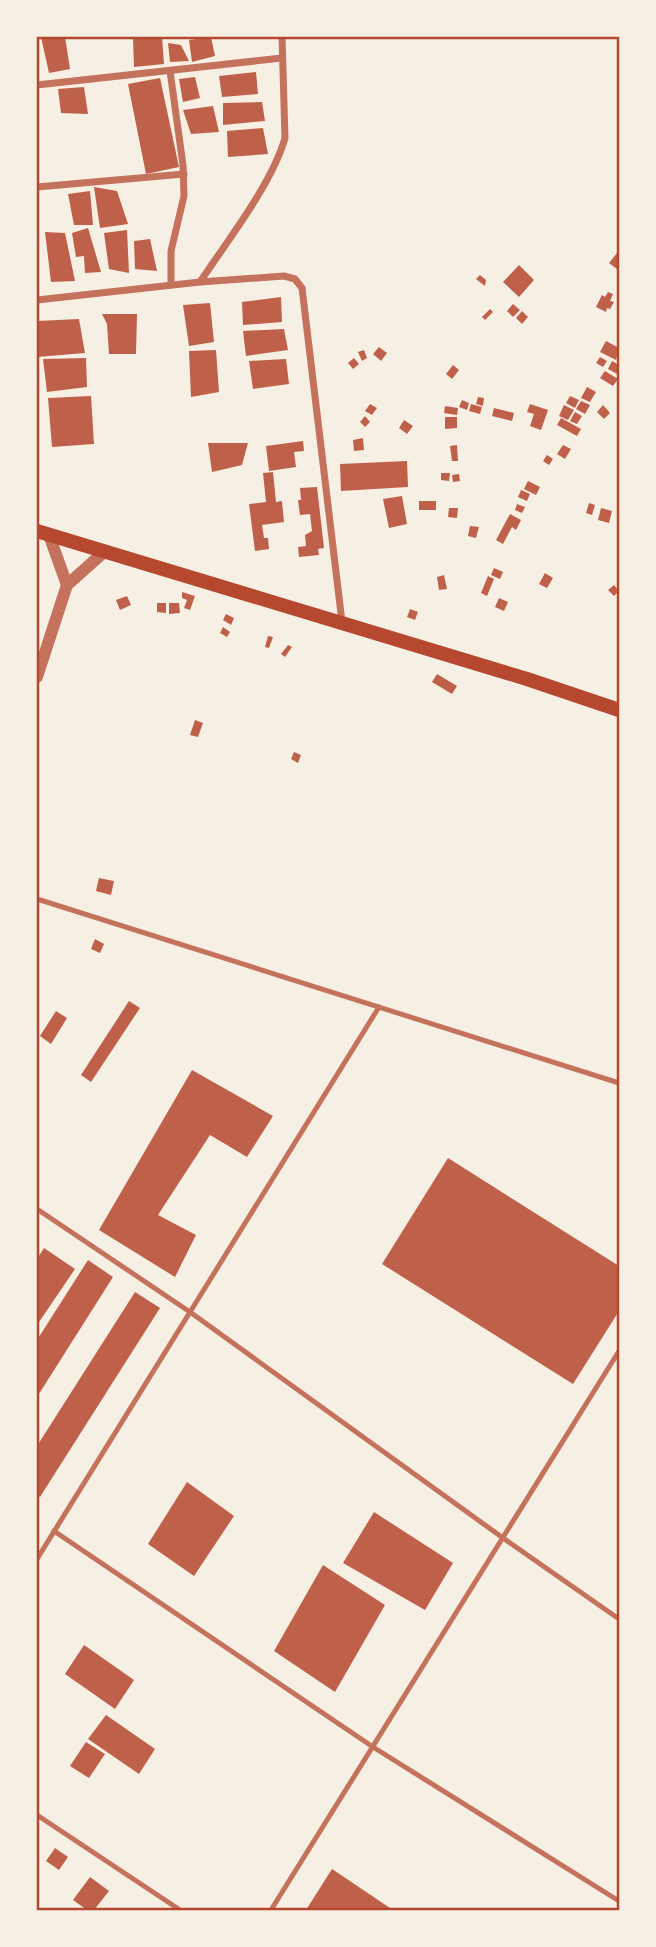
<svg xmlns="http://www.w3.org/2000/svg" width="656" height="1947" font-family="'Open Sans',sans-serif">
	<rect width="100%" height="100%" fill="#f6efe4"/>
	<g fill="#bf614a">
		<polygon points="41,37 65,37 70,69 49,73"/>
		<polygon points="133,37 162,37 164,64 134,67"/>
		<polygon points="211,37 215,56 192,62 189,40"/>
		<polygon points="168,43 181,45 189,61 170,62"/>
		<polygon points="256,72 258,94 222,97 219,76"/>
		<polygon points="195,77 200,98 183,102 179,79"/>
		<polygon points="160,78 179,167 146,174 128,84"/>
		<polygon points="84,87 88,114 61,113 58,89"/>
		<polygon points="262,102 265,121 223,125 223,103"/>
		<polygon points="213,106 219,132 191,134 183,110"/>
		<polygon points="263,128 268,154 228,157 227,131"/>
		<polygon points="94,187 117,191 128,224 100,228"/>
		<polygon points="90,191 93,225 74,225 68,194"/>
		<polygon points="88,228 101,272 85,273 84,256 76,257 72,233"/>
		<polygon points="127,230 129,273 109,269 104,233"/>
		<polygon points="45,232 65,233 75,281 51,282"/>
		<polygon points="150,239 157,271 135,269 134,241"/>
		<polygon points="617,253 619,255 619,265 617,269 609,263"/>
		<polygon points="519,265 534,280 519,297 503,282"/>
		<polygon points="480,275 486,280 485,286 476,279"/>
		<polygon points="608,292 613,294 610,301 614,302 610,309 607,308 606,312 596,307 602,295 605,297"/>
		<polygon points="281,297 282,322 243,325 242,302"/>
		<polygon points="210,303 214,342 189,346 183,305"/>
		<polygon points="513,304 520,310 513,317 507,311"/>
		<polygon points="490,309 493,312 485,320 482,317"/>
		<polygon points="522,311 528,317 522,324 516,318"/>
		<polygon points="102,314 137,314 136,354 109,354 107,324"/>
		<polygon points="79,319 85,353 37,357 37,321"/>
		<polygon points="284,329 288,350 246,356 243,331"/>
		<polygon points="606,341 619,348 616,360 600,352"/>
		<polygon points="379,347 387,353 381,361 373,354"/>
		<polygon points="216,350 219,392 191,397 189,351"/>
		<polygon points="364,350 367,358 362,361 358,352"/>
		<polygon points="600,357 607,361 603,367 596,363"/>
		<polygon points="86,358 87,387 47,392 43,359"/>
		<polygon points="354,358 359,364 353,369 348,363"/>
		<polygon points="286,359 289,384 253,389 249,361"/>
		<polygon points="612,361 619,365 619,375 608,369"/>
		<polygon points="453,365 459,370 452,379 446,374"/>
		<polygon points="605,371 618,379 613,386 600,378"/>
		<polygon points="587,387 596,392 590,402 581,398"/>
		<polygon points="91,396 94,444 52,447 48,398"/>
		<polygon points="570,396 579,400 575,408 566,403"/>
		<polygon points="478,397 484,398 483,406 476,404"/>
		<polygon points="462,400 469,403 467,410 459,407"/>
		<polygon points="581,401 590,405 585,414 576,409"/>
		<polygon points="370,404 377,408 372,415 365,411"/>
		<polygon points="471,404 482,407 480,414 469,411"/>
		<polygon points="530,404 548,410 541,430 530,426 534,414 527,412"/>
		<polygon points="564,405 574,410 568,420 559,416"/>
		<polygon points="603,405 610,413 604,419 597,412"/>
		<polygon points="445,406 458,408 457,415 444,413"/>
		<polygon points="494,408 514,413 512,421 492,416"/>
		<polygon points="575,412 582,416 577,424 570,421"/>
		<polygon points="365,416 370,422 365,427 360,422"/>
		<polygon points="445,417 457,417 457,428 445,429"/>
		<polygon points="561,418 581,429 577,436 557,425"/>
		<polygon points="404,420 413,426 407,434 399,428"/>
		<polygon points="363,438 364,450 354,451 353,440"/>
		<polygon points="303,441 304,451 294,452 296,467 269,471 266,446"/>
		<polygon points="208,443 248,443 242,465 212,472"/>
		<polygon points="457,445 458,461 452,461 450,446"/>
		<polygon points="563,445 571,449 565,459 557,454"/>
		<polygon points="547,455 553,459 549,465 543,461"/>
		<polygon points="407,461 408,487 341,491 340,464"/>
		<polygon points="273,472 276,502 282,501 284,522 262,525 264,538 268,538 269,549 255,551 249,504 266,502 263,473"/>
		<polygon points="441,473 450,473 449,481 441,480"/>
		<polygon points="459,474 460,481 453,482 452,475"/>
		<polygon points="528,481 540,487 536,495 524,489"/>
		<polygon points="317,487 324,548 318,549 319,555 299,557 298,547 306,546 305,535 312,531 310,514 300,515 298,500 301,500 300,488"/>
		<polygon points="521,490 530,494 527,501 518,497"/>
		<polygon points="402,496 407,524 389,528 383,499"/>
		<rect x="419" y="501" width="17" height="9"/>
		<polygon points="589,503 595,505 592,515 586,513"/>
		<polygon points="517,504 525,507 522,513 515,510"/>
		<polygon points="449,508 458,508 457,518 448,517"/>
		<polygon points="601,508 612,511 609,523 598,520"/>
		<polygon points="510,514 521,520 516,530 512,527 503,544 496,540"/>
		<polygon points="470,526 479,527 476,538 468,536"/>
		<polygon points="494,568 503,572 500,579 491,575"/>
		<polygon points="545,573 553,578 547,588 539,584"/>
		<polygon points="444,575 447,589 439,590 437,577"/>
		<polygon points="488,576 494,579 487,596 481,593"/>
		<polygon points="614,585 619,591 614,596 608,590"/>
		<polygon points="182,592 195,596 190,610 184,608 187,600 182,598"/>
		<polygon points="127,596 131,605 120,610 116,600"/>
		<polygon points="499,598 508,602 504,611 495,607"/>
		<polygon points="157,603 166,603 166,613 157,612"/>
		<polygon points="169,603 179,603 180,613 169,614"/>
		<polygon points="410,609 418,612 415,620 407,617"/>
		<polygon points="226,614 234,618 231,625 223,620"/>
		<polygon points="223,627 230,632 227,637 220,633"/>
		<polygon points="268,636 273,637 269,648 265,647"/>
		<polygon points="288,645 292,647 285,657 281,654"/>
		<polygon points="437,674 457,686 452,694 432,682"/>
		<polygon points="195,720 203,723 198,737 190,735"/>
		<polygon points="294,752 301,755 298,763 291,759"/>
		<polygon points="99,878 114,881 111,895 96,891"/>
		<polygon points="95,939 104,944 100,953 91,949"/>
		<polygon points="129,1001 140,1008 91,1082 81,1075"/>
		<polygon points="56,1011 67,1018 51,1044 40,1036"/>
		<polygon points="192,1070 273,1116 247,1157 210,1135 158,1215 196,1235 175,1277 99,1230"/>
		<polygon points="448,1158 619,1266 619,1311 573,1384 382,1264"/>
		<polygon points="44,1248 75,1269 37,1325 37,1259"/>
		<polygon points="88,1260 113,1277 37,1397 37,1340"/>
		<polygon points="135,1292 160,1308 40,1497 37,1495 37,1446"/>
		<polygon points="187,1482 234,1516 194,1576 148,1544"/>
		<polygon points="374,1512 453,1563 425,1610 343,1563"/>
		<polygon points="323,1565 385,1605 335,1692 274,1651"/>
		<polygon points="84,1645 134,1680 115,1709 65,1674"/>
		<polygon points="106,1715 155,1749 139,1774 88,1739"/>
		<polygon points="86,1742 105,1754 89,1778 70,1766"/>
		<polygon points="55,1848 68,1857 59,1870 46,1861"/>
		<polygon points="332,1869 393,1910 306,1910"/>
		<polygon points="90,1877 109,1891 94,1910 87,1910 73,1900"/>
	</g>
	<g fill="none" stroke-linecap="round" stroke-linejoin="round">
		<g stroke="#c5725c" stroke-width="5">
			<polyline points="37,899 619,1083"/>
			<polyline points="37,1209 190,1312 503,1538 619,1619"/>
			<polyline points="54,1531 373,1747 619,1901"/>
			<polyline points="37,1559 379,1007"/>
			<polyline points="37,1815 180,1910"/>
			<polyline points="271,1910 619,1351"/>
		</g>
		<g stroke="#c5725c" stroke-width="7">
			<path d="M 282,37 L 285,138 C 272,184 227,241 200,282 L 284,276 L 295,279 L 302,288 L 342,622"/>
			<polyline points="170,71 183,165 184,196 171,251 171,285"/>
			<polyline points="37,85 282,58"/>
			<polyline points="37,187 184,174"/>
			<polyline points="37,300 200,282"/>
		</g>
		<g stroke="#c5725c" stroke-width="12">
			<polyline points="49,535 67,585"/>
			<polyline points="37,677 67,585 104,552"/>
		</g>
		<polyline stroke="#b5482f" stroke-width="14" points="37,531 527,679 619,710"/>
	</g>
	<rect width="656" height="1947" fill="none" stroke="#f6efe4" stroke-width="77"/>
	<rect x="38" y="38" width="580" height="1871" fill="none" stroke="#b5482f" stroke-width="2.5"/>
</svg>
